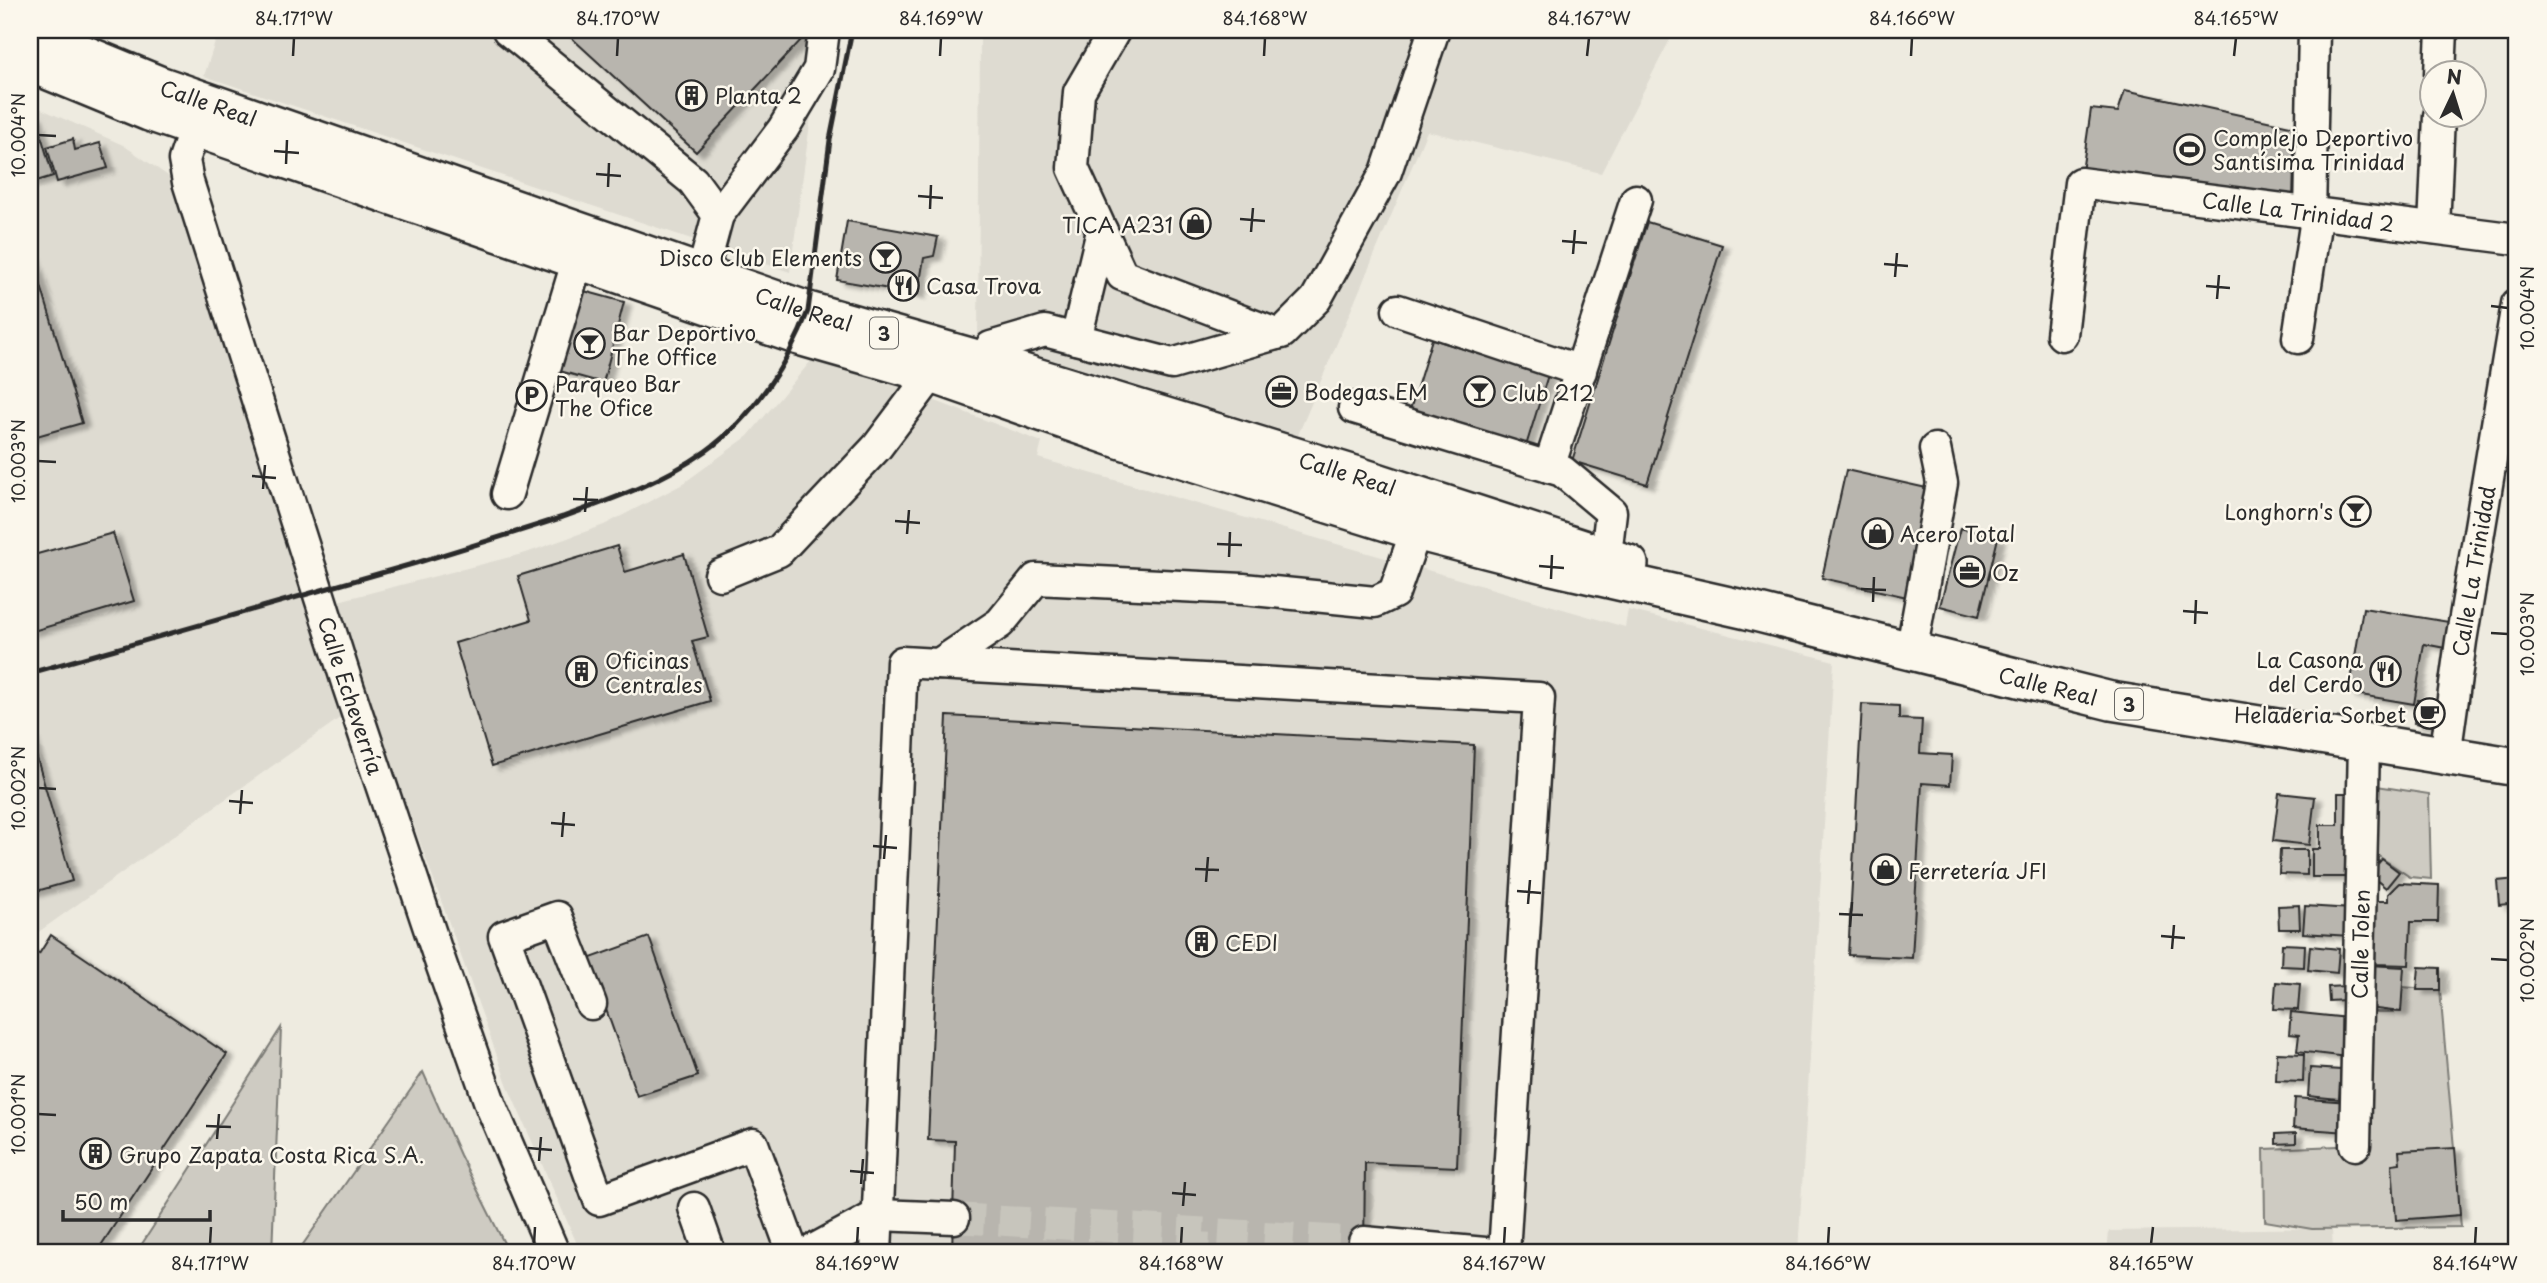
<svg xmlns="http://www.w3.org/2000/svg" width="2547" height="1283" font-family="'Playpen Sans',sans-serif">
	<defs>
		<filter id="shadow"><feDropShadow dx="7" dy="4" stdDeviation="2" flood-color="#0004"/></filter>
	</defs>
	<rect width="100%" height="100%" fill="#eeebe0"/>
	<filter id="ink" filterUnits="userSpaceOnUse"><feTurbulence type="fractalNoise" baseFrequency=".0143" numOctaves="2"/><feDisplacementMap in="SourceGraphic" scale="14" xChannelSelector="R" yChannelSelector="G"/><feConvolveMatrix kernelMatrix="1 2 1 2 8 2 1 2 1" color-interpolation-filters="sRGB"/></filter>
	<g filter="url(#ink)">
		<g fill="#dedbd1">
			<polygon points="219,30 829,30 811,116 790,272 204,76"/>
			<polygon points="980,30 1675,30 1601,173 1427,131 1298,435 978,337"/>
			<polygon points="30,104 123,145 177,182 311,608 526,553 604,525 681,485 748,436 816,355 1042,442 1038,458 1625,627 1628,610 1834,661 1798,1253 581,1253 509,1089 368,698 30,938"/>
			<polygon points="2332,1228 2333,1253 2107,1253 2109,1231"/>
		</g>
		<g fill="#cecbc2" stroke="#7c7b76" stroke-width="2">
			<polygon points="2377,786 2429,794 2431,879 2410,877 2374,853"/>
			<polygon points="2402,987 2440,990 2461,1227 2312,1229 2265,1221 2264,1149 2362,1145 2366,1012 2400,1012"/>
			<polygon points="281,1028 272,1253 136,1253 153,1227"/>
			<polygon points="423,1072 460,1155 509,1253 297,1253"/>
		</g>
		<g fill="#b8b5ae" stroke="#2b2b2b" stroke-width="2" filter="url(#shadow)">
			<polygon points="563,30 802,30 803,38 696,152"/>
			<polygon points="2125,90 2295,127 2293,202 2082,172 2091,109 2118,112"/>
			<polygon points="35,115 53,176 30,183 30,117"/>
			<polygon points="73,139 75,150 100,143 108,168 57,182 47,147"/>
			<polygon points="847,221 938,237 934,256 924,258 918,294 837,280"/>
			<polygon points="1647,222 1722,245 1647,484 1572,461"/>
			<polygon points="30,249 82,423 30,438"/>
			<polygon points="584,291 624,302 603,383 556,370 572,318 576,319"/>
			<polygon points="1432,339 1548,375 1526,446 1410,410"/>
			<polygon points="1846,470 1931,489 1907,597 1822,578"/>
			<polygon points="1960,528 1998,538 1979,616 1940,606"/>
			<polygon points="113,533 134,601 30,632 30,556"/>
			<polygon points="617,546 625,572 684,554 708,637 692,641 710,701 492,766 455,643 531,620 518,576"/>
			<polygon points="2363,608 2449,622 2445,648 2424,644 2414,704 2349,693"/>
			<polygon points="2418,700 2444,705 2440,727 2414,723"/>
			<polygon points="1862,704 1899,706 1899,719 1922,720 1920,753 1952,755 1950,785 1922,783 1912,958 1848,955"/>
			<polygon points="947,716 1474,745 1457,1167 1365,1163 1364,1253 952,1253 955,1141 928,1140"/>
			<polygon points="30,734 72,881 30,893"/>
			<polygon points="2279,793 2315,797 2309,845 2273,841"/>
			<polygon points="2338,793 2357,793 2357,877 2312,877 2312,849 2320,849 2320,825 2338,825"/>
			<polygon points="2280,850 2307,850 2307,875 2279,874"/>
			<polygon points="2382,859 2399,872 2386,888 2369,874"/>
			<polygon points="2517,879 2517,903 2499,905 2497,881"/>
			<polygon points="2399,883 2439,885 2438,922 2411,922 2409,965 2374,964 2376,901 2388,901 2388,894"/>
			<polygon points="2299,905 2300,929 2279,929 2278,906"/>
			<polygon points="2305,906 2352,909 2350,936 2303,933"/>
			<polygon points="51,935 227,1054 96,1253 30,1253 30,957 35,949 39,954"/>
			<polygon points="649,937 698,1076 637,1096 588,959"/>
			<polygon points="2282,944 2305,945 2304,967 2281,966"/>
			<polygon points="2310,946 2339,949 2337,973 2308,970"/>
			<polygon points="2369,965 2404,967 2401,1012 2368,1008"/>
			<polygon points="2419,967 2440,968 2440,990 2417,990"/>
			<polygon points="2276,982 2300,984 2298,1010 2274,1009"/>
			<polygon points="2345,986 2345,1000 2329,1001 2328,987"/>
			<polygon points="2291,1012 2348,1018 2347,1057 2297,1051 2299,1035 2289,1034"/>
			<polygon points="2277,1053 2304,1054 2303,1082 2276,1081"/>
			<polygon points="2310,1068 2341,1070 2339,1099 2308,1096"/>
			<polygon points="2295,1098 2349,1102 2348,1132 2293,1128"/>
			<polygon points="2296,1133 2296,1143 2276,1144 2276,1134"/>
			<polygon points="2455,1148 2460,1215 2396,1220 2392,1164 2400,1163 2399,1151"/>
		</g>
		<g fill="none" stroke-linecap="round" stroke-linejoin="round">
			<g stroke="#c7c5bc" stroke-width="30" stroke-dasharray="30 15" stroke-linecap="butt">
				<polyline points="954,1218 1195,1232"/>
				<polyline points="1194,1253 1195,1232 1364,1242"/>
			</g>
			<defs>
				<g id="minor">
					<polyline points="508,30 693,181 718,215 702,274"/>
					<polyline points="1115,30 1079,92 1073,168 1122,275 1276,334 1282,333 1316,299 1386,172 1434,30"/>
					<polyline points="2440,74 2442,30"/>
					<path id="s1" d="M 195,128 L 184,160 L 188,182 L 348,686 L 438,955 L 491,1106 L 554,1253"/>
					<polyline points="718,215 783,129 819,69 824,30"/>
					<polyline points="2434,228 2439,116"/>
					<polyline points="1398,310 1581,371"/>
					<path id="s2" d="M 2062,335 L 2080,183 L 2517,239"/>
					<polyline points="2298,338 2315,225 2310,214 2314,30"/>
					<polyline points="1076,339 1102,231"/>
					<polyline points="984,361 991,347 1045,331 1172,364 1276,334"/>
					<polyline points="1354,408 1562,471 1611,512 1606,555"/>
					<polyline points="1549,467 1636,200"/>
					<polyline points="507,494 584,239"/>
					<polyline points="720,575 779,551 877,447 932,374"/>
					<polyline points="1911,653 1942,483 1935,449"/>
					<polyline points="939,664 1000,623 1036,579 1243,589 1375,602 1394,593 1416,531"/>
					<path id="s3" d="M 2445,756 L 2461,641 L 2517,304"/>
					<polyline points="591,1004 557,917 504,936 599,1200 753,1144 793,1253"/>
					<path id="s4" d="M 2355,1145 L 2364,744"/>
					<polyline points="694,1208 710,1253"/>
					<polyline points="1364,1242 1485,1253"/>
					<polyline points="808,1253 878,1215 954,1218"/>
					<polyline points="876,1253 902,662 1539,698 1504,1253"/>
				</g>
				<g id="major">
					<path id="s5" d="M 30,32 L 159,85 L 808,311 L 984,361 L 1355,475 L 1629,564"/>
					<path id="s6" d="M 30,63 L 149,112 L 799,336 L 932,374 L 1119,439 L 1416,531 L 1552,566 L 1747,610 L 2111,701 L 2517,767"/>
				</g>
			</defs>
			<use href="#minor" stroke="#2b2b2b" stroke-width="35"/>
			<use href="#major" stroke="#2b2b2b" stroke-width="42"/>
			<use href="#minor" stroke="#fbf7ec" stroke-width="30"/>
			<use href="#major" stroke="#fbf7ec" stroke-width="37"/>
			<path stroke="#2b2b2b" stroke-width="5" d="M 30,673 C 159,637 288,600 416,563 C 465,548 514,533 563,517 C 613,499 662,482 706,451 C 751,419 789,363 808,311 L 830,140 L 852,30"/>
		</g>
	</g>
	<path fill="none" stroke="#2b2b2b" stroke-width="2.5" d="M 293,56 L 294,38M 617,56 L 618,38M 940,56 L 941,38M 1264,56 L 1265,38M 1587,56 L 1589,38M 1911,56 L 1912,38M 2234,56 L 2236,38M 38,135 L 56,136M 274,151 L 299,153M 286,164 L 287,140M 596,174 L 621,176M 608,187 L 609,163M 918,196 L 943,198M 930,209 L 931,185M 1240,219 L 1265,221M 1251,232 L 1253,208M 1562,241 L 1587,243M 1573,254 L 1575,230M 1884,264 L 1908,266M 1895,277 L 1897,253M 2206,286 L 2230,288M 2217,299 L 2219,275M 2491,306 L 2508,308M 38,461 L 56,462M 252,476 L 276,478M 263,489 L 265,465M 573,499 L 598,500M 585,512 L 587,487M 895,521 L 920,523M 907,534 L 909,510M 1217,544 L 1242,545M 1229,557 L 1230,532M 1539,566 L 1564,568M 1551,579 L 1552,555M 1861,589 L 1886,590M 1873,602 L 1874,577M 2183,611 L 2208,613M 2195,624 L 2196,600M 2491,633 L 2508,634M 38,788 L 56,789M 229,801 L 253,803M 240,814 L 242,790M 551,823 L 575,825M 562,837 L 564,812M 873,846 L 897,848M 884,859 L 886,835M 1195,869 L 1219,870M 1206,882 L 1208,857M 1517,891 L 1541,893M 1528,904 L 1530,880M 1839,914 L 1863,915M 1850,927 L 1852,902M 2161,936 L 2185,938M 2172,949 L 2174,925M 2491,959 L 2508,960M 38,1114 L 56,1115M 206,1126 L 231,1127M 217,1139 L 219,1114M 528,1148 L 552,1150M 539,1161 L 541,1137M 850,1171 L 874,1173M 861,1184 L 863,1159M 1172,1193 L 1196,1195M 1183,1206 L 1185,1182M 210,1244 L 211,1227M 534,1244 L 535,1227M 857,1244 L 858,1227M 1181,1244 L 1182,1227M 1504,1244 L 1505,1227M 1828,1244 L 1829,1227M 2151,1244 L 2153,1227M 2475,1244 L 2476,1227"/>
	<defs>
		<symbol id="building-ring" viewBox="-11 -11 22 22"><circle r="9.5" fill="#fbf7ec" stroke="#2b2b2b" stroke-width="1.5"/><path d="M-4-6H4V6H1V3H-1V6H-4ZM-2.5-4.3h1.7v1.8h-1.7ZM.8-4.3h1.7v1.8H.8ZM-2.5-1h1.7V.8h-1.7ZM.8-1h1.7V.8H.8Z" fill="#2b2b2b"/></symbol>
		<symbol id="stadium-ring" viewBox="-11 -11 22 22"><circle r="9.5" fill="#fbf7ec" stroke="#2b2b2b" stroke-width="1.5"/><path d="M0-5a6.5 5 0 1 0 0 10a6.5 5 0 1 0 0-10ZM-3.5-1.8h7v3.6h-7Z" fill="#2b2b2b"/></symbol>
		<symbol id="shop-ring" viewBox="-11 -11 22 22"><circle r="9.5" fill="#fbf7ec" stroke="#2b2b2b" stroke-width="1.5"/><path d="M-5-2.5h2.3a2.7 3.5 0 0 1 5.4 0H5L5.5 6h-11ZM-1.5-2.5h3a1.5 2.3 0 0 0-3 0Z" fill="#2b2b2b"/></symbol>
		<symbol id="bar-ring" viewBox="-11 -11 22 22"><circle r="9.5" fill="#fbf7ec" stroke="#2b2b2b" stroke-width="1.5"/><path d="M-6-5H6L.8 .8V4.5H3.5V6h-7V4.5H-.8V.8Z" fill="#2b2b2b"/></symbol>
		<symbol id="restaurant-ring" viewBox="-11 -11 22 22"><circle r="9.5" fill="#fbf7ec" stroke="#2b2b2b" stroke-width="1.5"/><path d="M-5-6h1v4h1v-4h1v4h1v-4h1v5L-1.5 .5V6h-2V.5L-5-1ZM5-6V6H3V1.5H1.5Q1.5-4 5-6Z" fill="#2b2b2b"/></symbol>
		<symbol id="office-ring" viewBox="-11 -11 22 22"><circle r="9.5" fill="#fbf7ec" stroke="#2b2b2b" stroke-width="1.5"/><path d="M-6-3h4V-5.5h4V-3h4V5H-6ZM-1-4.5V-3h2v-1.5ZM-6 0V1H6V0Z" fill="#2b2b2b"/></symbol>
		<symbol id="parking-ring" viewBox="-11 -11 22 22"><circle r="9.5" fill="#fbf7ec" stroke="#2b2b2b" stroke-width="1.5"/><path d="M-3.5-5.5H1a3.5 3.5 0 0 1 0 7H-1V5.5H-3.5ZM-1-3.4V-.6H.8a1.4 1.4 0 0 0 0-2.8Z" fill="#2b2b2b"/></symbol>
		<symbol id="cafe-ring" viewBox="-11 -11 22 22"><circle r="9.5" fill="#fbf7ec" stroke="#2b2b2b" stroke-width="1.5"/><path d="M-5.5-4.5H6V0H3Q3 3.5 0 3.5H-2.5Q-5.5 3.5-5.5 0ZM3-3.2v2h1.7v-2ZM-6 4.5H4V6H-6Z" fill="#2b2b2b"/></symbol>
	</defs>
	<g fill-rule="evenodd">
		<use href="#building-ring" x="674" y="78" width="35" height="35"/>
		<use href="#stadium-ring" x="2172" y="132" width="35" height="35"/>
		<use href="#shop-ring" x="1178" y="206" width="35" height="35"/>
		<use href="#bar-ring" x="868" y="240" width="35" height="35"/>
		<use href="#restaurant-ring" x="886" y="268" width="35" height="35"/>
		<use href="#bar-ring" x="572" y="326" width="35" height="35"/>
		<use href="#office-ring" x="1264" y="374" width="35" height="35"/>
		<use href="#bar-ring" x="1462" y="374" width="35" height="35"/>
		<use href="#parking-ring" x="514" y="378" width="35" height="35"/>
		<use href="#bar-ring" x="2338" y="494" width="35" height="35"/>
		<use href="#shop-ring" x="1860" y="516" width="35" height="35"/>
		<use href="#office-ring" x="1952" y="554" width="35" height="35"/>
		<use href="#restaurant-ring" x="2368" y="654" width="35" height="35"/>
		<use href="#building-ring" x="564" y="654" width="35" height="35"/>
		<use href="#cafe-ring" x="2412" y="696" width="35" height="35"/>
		<use href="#shop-ring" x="1868" y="852" width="35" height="35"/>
		<use href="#building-ring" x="1184" y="924" width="35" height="35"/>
		<use href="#building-ring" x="78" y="1136" width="35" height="35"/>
	</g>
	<g text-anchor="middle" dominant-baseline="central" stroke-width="5" stroke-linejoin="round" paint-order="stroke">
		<g fill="#fbf7ec" stroke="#696865" stroke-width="2">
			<rect x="870" y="317.5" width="28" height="31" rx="5"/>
			<rect x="2115" y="688.5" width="28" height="31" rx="5"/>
		</g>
		<g font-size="19" font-weight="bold" fill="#2b2b2b">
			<text x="884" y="333">3</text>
			<text x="2129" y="704">3</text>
		</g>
		<g font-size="21" fill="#2b2b2b" stroke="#fbf7ec" text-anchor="start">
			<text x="715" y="95">Planta 2</text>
			<text x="2213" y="137">Complejo Deportivo<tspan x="2213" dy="24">Santísima Trinidad</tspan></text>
			<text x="1173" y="224" text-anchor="end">TICA A231</text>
			<text x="862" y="257" text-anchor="end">Disco Club Elements</text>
			<text x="926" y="285">Casa Trova</text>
			<text x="612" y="332">Bar Deportivo<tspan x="612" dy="24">The Office</tspan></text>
			<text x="555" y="383">Parqueo Bar<tspan x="555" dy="24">The Ofice</tspan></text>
			<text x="1304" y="391">Bodegas EM</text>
			<text x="1502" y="392">Club 212</text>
			<text x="2333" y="511" text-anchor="end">Longhorn's</text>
			<text x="1900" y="533">Acero Total</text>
			<text x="1992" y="572">Oz</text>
			<text x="2363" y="659" text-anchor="end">La Casona<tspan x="2363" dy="24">del Cerdo</tspan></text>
			<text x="605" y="660">Oficinas<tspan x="605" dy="24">Centrales</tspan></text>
			<text x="2406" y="714" text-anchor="end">Heladeria Sorbet</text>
			<text x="1908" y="870">Ferretería JFI</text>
			<text x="1225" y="942">CEDI</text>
			<text x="119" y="1154">Grupo Zapata Costa Rica S.A.</text>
		</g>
		<g font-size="21" fill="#2b2b2b" stroke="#fbf7ec">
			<text stroke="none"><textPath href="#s5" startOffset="192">Calle Real</textPath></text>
			<text stroke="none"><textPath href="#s2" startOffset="373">Calle La Trinidad 2</textPath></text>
			<text stroke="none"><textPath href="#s5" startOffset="822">Calle Real</textPath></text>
			<text stroke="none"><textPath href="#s5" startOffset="1390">Calle Real</textPath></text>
			<text stroke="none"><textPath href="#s3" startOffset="187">Calle La Trinidad</textPath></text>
			<text stroke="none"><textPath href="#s6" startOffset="2114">Calle Real</textPath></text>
			<text stroke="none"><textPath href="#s1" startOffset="595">Calle Echeverría</textPath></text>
			<text stroke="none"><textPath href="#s4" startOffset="201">Calle Tolen</textPath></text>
		</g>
	</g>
	<rect width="2547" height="1283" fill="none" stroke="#fbf7ec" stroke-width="77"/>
	<g transform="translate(2453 94) rotate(4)"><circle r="33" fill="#fbf7ec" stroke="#a8a59f" stroke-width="2"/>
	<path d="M0-5L12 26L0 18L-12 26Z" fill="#2b2b2b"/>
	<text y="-10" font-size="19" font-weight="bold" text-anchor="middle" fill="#2b2b2b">N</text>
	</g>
	<path d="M63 1210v10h147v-10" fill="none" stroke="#2b2b2b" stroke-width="3.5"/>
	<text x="74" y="1210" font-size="21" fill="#2b2b2b" stroke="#fbf7ec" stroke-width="5" paint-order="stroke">50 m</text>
	<rect x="38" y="38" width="2470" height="1206" fill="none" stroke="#2b2b2b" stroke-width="2.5"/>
	<g font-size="18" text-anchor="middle" fill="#2b2b2b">
		<text x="294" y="25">84.171°W</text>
		<text x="618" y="25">84.170°W</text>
		<text x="941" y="25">84.169°W</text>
		<text x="1265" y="25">84.168°W</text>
		<text x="1589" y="25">84.167°W</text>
		<text x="1912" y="25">84.166°W</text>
		<text x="2236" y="25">84.165°W</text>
		<text transform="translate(19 135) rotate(-90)" y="6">10.004°N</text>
		<text transform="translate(2528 308) rotate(-90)" y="6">10.004°N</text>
		<text transform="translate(19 461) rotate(-90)" y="6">10.003°N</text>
		<text transform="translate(2528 634) rotate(-90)" y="6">10.003°N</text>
		<text transform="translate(19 788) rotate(-90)" y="6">10.002°N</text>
		<text transform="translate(2528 960) rotate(-90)" y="6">10.002°N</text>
		<text transform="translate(19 1114) rotate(-90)" y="6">10.001°N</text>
		<text x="210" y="1270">84.171°W</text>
		<text x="534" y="1270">84.170°W</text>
		<text x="857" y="1270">84.169°W</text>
		<text x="1181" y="1270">84.168°W</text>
		<text x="1504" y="1270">84.167°W</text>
		<text x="1828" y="1270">84.166°W</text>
		<text x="2151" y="1270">84.165°W</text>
		<text x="2475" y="1270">84.164°W</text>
	</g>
</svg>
